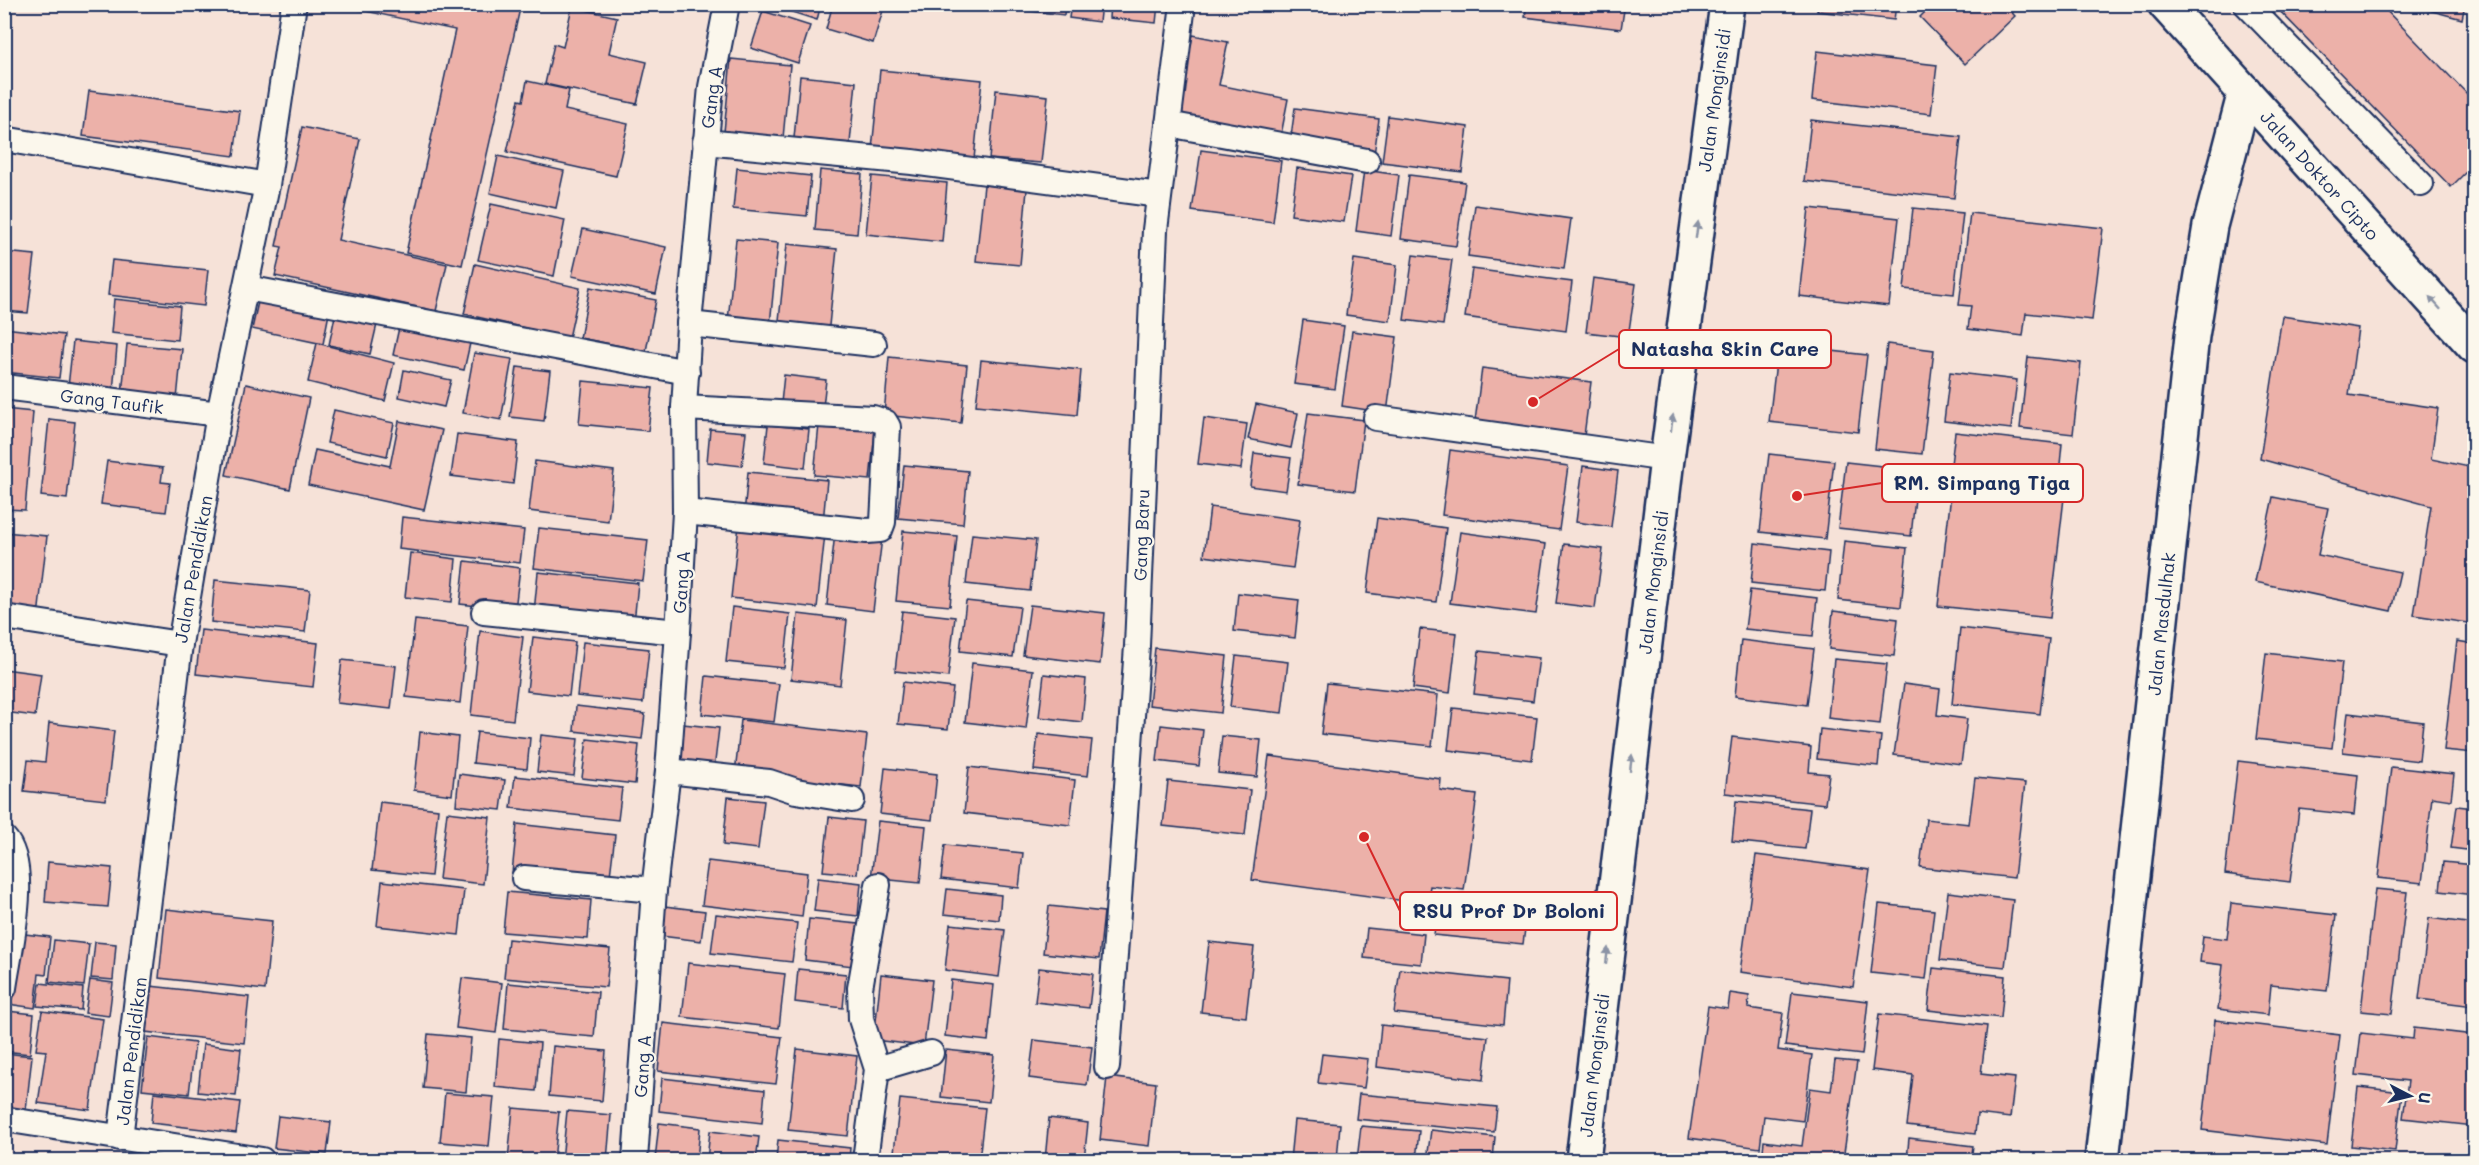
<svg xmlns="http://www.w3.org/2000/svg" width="2479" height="1165" font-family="Mali,sans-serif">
	<rect width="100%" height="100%" fill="#f6e2d8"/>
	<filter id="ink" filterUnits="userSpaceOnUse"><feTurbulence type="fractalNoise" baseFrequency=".0167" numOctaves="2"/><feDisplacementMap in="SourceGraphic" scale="12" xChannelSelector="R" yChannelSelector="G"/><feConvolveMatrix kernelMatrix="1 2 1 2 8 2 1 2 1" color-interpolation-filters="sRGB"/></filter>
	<g filter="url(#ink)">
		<g fill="#ecb1a9" stroke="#1b2f5e" stroke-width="1.5">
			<polygon points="357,4 521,4 462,265 406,253 455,30 356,9"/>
			<polygon points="661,4 691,4 689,12"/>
			<polygon points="767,4 821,4 817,20"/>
			<polygon points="833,4 885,4 873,43 826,29"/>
			<polygon points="1013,4 1065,4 1064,15 1013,9"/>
			<polygon points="1071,4 1101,4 1099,22 1069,18"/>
			<polygon points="1110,4 1158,4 1156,23 1109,18"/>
			<polygon points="1527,4 1625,4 1621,29 1525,17"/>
			<polygon points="1818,4 1896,4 1894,20 1817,11"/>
			<polygon points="1933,4 2004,4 2015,16 1965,64 1920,17"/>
			<polygon points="2273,4 2380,4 2474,101 2474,164 2451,187"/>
			<polygon points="2406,4 2465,4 2462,19"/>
			<polygon points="572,7 617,17 609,53 647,62 637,104 545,84 554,44 563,47"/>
			<polygon points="763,11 810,26 798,63 751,48"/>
			<polygon points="1193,35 1228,42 1219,85 1288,99 1280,140 1176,119"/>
			<polygon points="1817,51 1937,65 1931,114 1812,100"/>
			<polygon points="731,59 790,65 783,138 724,132"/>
			<polygon points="880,70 982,80 974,159 872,149"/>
			<polygon points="800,76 856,82 850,143 794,138"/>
			<polygon points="527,81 569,90 565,110 628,124 616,176 507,152 519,100 523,101"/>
			<polygon points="996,90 1048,96 1041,163 989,159"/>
			<polygon points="89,91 240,111 234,156 83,136"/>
			<polygon points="1295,108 1379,119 1374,155 1290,143"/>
			<polygon points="1388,116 1468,127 1462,172 1382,162"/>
			<polygon points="1811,120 1961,137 1954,198 1804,181"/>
			<polygon points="302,127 360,139 338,240 447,264 436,311 275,276 282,247 276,246"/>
			<polygon points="1201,150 1281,161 1273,222 1192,211"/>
			<polygon points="498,156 564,171 556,208 490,193"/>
			<polygon points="737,168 811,176 807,216 733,209"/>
			<polygon points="1297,168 1351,176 1344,222 1291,215"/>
			<polygon points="820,170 862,174 857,234 815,230"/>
			<polygon points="1364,170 1399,175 1391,236 1356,231"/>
			<polygon points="1409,175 1465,182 1456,246 1401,239"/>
			<polygon points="872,176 947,183 942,242 866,234"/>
			<polygon points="984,185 1027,190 1020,265 976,261"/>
			<polygon points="491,204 565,220 554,276 478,260"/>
			<polygon points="1475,205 1571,219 1564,269 1468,256"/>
			<polygon points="1809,208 1899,218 1889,306 1799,296"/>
			<polygon points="1913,208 1963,213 1954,294 1904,289"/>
			<polygon points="1970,213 2103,228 2092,320 2026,313 2023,336 1968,329 1971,306 1959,305"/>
			<polygon points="583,229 666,247 656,294 572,276"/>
			<polygon points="736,239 778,243 770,325 728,321"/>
			<polygon points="787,244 837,249 828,335 778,330"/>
			<polygon points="4,252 35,255 28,313 4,311"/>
			<polygon points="1413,255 1452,260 1443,325 1404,320"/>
			<polygon points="1354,259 1397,265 1390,321 1346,315"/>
			<polygon points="112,260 208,270 204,306 108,295"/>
			<polygon points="475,264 580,288 569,338 464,314"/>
			<polygon points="1472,269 1572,282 1566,331 1465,317"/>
			<polygon points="1593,278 1636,284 1628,337 1586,332"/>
			<polygon points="590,287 656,300 646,351 580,338"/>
			<polygon points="260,293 330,308 323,344 252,329"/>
			<polygon points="114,299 180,306 177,340 111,333"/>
			<polygon points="336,311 378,320 370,354 329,345"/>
			<polygon points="2282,316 2358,328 2349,395 2438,408 2431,459 2474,468 2474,624 2414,615 2431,506 2260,459"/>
			<polygon points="1303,320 1344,326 1335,389 1294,384"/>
			<polygon points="400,323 471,339 464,370 393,355"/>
			<polygon points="4,328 64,335 59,378 4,372"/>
			<polygon points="1352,331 1397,337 1387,413 1342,406"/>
			<polygon points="73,341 117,346 113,392 68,387"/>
			<polygon points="317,343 394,363 385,401 308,382"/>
			<polygon points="127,344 182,349 177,399 122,394"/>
			<polygon points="1887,344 1934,350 1922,454 1875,449"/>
			<polygon points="1778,345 1867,355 1858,432 1769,422"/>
			<polygon points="474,353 512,359 501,420 463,413"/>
			<polygon points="889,357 967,365 961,423 884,415"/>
			<polygon points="2028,357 2081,363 2073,434 2020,428"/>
			<polygon points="981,360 1081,370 1077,415 976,405"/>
			<polygon points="517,367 550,371 544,421 510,417"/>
			<polygon points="1482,368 1591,382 1584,436 1475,421"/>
			<polygon points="404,370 451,380 444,407 399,397"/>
			<polygon points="1950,372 2017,380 2011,429 1944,421"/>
			<polygon points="784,375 826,380 823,407 781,403"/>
			<polygon points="583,381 653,388 648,431 579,424"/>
			<polygon points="246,384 309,398 290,489 226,475"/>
			<polygon points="1256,404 1298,413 1291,448 1248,439"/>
			<polygon points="4,409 33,412 25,510 4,509"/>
			<polygon points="334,410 394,423 387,456 327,443"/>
			<polygon points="1308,413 1364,420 1355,491 1298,484"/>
			<polygon points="1204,418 1247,424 1241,469 1198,464"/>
			<polygon points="49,419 75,422 67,499 41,496"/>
			<polygon points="399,421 442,430 424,510 308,485 315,450 390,466"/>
			<polygon points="768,425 809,429 805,468 764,463"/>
			<polygon points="819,425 875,431 870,480 814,475"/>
			<polygon points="710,429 746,432 742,466 707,462"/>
			<polygon points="1955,432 2062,444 2058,484 1950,472"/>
			<polygon points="457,434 518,442 513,484 451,476"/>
			<polygon points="1450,450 1568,466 1559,530 1442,515"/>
			<polygon points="1254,453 1291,458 1286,491 1250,486"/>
			<polygon points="1769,454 1834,461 1825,539 1760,532"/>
			<polygon points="107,461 163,468 161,482 170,483 166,512 101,504"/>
			<polygon points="535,461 614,471 608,521 529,511"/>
			<polygon points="1846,462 1918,470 1911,536 1838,528"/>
			<polygon points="904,465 968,471 963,524 898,518"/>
			<polygon points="1583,466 1618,471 1611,527 1576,522"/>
			<polygon points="748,472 827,480 823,522 744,514"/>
			<polygon points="1952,486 2064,498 2050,618 1938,606"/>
			<polygon points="2273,497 2328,508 2318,555 2400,572 2391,611 2255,582"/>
			<polygon points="1210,507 1300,520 1293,568 1204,556"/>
			<polygon points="402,517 524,530 520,563 399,549"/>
			<polygon points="1377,518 1446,528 1436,602 1367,593"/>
			<polygon points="739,525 825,534 817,608 731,598"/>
			<polygon points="539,528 648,540 643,581 534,568"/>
			<polygon points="903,531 957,536 950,606 896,601"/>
			<polygon points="4,532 47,536 38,617 4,613"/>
			<polygon points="1460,532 1546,544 1536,614 1450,603"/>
			<polygon points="835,533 882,538 873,611 827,605"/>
			<polygon points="972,534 1036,540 1030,591 966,584"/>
			<polygon points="1844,541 1907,548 1901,607 1838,600"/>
			<polygon points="1755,543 1829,552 1825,591 1751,583"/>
			<polygon points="1564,544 1603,549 1595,608 1556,603"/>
			<polygon points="410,553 456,559 452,602 405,597"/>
			<polygon points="465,561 520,568 515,610 460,604"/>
			<polygon points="538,572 638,583 634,623 534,612"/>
			<polygon points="215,580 310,590 305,632 211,622"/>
			<polygon points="1750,590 1817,598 1813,636 1745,629"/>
			<polygon points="1238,593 1299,600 1295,638 1234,631"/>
			<polygon points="966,601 1020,607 1013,657 960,651"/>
			<polygon points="1030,605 1105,613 1100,664 1023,655"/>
			<polygon points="732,607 790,614 784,668 726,662"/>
			<polygon points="902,611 955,617 948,677 895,671"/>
			<polygon points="1833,611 1898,619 1894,656 1829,649"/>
			<polygon points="798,614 847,620 840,685 791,679"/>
			<polygon points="415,620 468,626 460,703 406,697"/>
			<polygon points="1960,628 2049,639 2040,714 1952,704"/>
			<polygon points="1420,629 1457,633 1450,693 1413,688"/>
			<polygon points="201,630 318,643 313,687 196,674"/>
			<polygon points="480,631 523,637 513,720 471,715"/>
			<polygon points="533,637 575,642 569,696 527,691"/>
			<polygon points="1741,640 1814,649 1807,705 1735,696"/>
			<polygon points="2457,641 2474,644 2474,753 2444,750"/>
			<polygon points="583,642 649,649 643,703 577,696"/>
			<polygon points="1155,648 1227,656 1221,713 1149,705"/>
			<polygon points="1479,651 1539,658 1533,701 1474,694"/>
			<polygon points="2266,653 2342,662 2332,748 2256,739"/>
			<polygon points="1236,656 1288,662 1282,713 1230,707"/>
			<polygon points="1834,659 1887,664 1880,724 1828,718"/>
			<polygon points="342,660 396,666 391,709 337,703"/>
			<polygon points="972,663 1033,670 1026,729 965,722"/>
			<polygon points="4,669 41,674 35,716 4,712"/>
			<polygon points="1044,674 1086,679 1082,722 1039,717"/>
			<polygon points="706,676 779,684 774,722 702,714"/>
			<polygon points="903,682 953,688 948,729 898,724"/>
			<polygon points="1327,683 1438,695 1432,746 1321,734"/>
			<polygon points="1904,684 1940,689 1937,715 1967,719 1961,764 1894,755"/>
			<polygon points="576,706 645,714 642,739 574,731"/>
			<polygon points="1453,708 1537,717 1532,760 1448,750"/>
			<polygon points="2348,713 2423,722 2419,761 2343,752"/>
			<polygon points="741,720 867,735 861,787 735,773"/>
			<polygon points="49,723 114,731 106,800 24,791 28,760 45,762"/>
			<polygon points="683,724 719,728 714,770 677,766"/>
			<polygon points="1161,725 1203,730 1199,766 1157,761"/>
			<polygon points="1820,729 1881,736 1878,766 1817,759"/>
			<polygon points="420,732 458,737 452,795 414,790"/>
			<polygon points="477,732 530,738 527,769 473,763"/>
			<polygon points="1038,734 1092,740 1088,776 1034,770"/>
			<polygon points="541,735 578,739 574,776 537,772"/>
			<polygon points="1222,736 1261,740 1257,777 1218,773"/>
			<polygon points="1732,737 1811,747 1809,772 1829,774 1825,804 1725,793"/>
			<polygon points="587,739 639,745 635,784 582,778"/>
			<polygon points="1269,756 1441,779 1440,790 1477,795 1464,890 1430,886 1427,904 1252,880"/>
			<polygon points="2238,761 2358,775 2354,815 2299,809 2290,882 2225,874"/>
			<polygon points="2473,766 2474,766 2474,800 2469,800"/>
			<polygon points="969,767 1075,780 1070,825 964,813"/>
			<polygon points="2391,767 2454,774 2451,800 2432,797 2422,883 2378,878"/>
			<polygon points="885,768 937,774 932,820 880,814"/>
			<polygon points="459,774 505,780 501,810 456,805"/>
			<polygon points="515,776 622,788 618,820 511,808"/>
			<polygon points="1975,778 2025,783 2014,878 1920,867 1926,819 1969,824"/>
			<polygon points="1168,781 1250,790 1245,835 1163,826"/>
			<polygon points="728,797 764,801 758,849 723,845"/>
			<polygon points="1736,801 1810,809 1805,849 1732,841"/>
			<polygon points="380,802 438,809 431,876 372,870"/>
			<polygon points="2457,806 2474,808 2474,851 2451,848"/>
			<polygon points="447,812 490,817 483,884 439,879"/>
			<polygon points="829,817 863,821 857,874 823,871"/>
			<polygon points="878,821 926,826 920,883 871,878"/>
			<polygon points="517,824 615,835 609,884 512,873"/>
			<polygon points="945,845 1023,853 1019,888 941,879"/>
			<polygon points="1756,855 1870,870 1853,987 1740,972"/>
			<polygon points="708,861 807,873 802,917 702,905"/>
			<polygon points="48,862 112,868 108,907 45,902"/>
			<polygon points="2443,862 2474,865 2474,895 2440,891"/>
			<polygon points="818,878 861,883 858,916 814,911"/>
			<polygon points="382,881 464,890 459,935 377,926"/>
			<polygon points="947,889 1001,895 999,920 944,914"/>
			<polygon points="2375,889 2407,892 2392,1014 2361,1011"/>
			<polygon points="507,892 591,900 588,939 503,932"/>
			<polygon points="1948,892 2013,900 2005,967 1940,960"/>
			<polygon points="1439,896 1528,906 1523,944 1434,935"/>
			<polygon points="2231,903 2336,915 2327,991 2271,985 2268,1015 2218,1009 2223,965 2200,962 2203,936 2227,939"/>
			<polygon points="1879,904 1934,910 1926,979 1871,973"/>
			<polygon points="656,905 705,911 701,941 653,935"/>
			<polygon points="1049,906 1104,912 1099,959 1043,953"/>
			<polygon points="166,909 272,921 265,990 159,978"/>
			<polygon points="716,914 797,923 792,962 711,953"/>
			<polygon points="2429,918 2474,924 2474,1006 2419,999"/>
			<polygon points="809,919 858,924 853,966 805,960"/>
			<polygon points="950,924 1005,930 999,977 945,970"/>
			<polygon points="1367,928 1424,934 1421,964 1364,958"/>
			<polygon points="16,933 50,937 46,975 39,974 35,1008 8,1004"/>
			<polygon points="508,939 610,949 606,987 504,978"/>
			<polygon points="54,940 89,944 84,986 49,982"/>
			<polygon points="95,942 116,944 113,980 91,978"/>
			<polygon points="1209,942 1254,947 1246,1017 1201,1012"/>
			<polygon points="688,963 785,974 779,1028 682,1017"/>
			<polygon points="1039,968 1093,974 1089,1008 1035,1002"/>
			<polygon points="1933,968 2005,976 2001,1018 1928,1010"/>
			<polygon points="798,969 846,974 843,1008 795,1002"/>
			<polygon points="1400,969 1507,981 1503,1025 1394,1013"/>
			<polygon points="881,974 932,980 924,1046 874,1040"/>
			<polygon points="462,978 502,983 496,1033 456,1028"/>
			<polygon points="90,980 113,983 109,1016 85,1013"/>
			<polygon points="951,980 994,985 988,1041 945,1036"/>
			<polygon points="40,983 83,988 81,1010 37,1006"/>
			<polygon points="508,983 598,992 594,1037 504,1029"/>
			<polygon points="150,986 249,997 244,1043 145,1032"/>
			<polygon points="1792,992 1868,1001 1862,1055 1785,1046"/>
			<polygon points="1730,993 1749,996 1748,1008 1783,1013 1778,1050 1812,1055 1803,1121 1764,1116 1760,1148 1689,1138 1708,1006 1728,1009"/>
			<polygon points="7,1011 34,1014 30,1054 4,1051"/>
			<polygon points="42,1011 103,1019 90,1110 38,1103 46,1051 36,1050"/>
			<polygon points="1879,1014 1987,1026 1981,1074 2015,1078 2010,1118 1977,1114 1975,1134 1907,1126 1913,1075 1872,1070"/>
			<polygon points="2215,1020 2340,1035 2327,1145 2202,1130"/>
			<polygon points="663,1023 782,1037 776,1084 658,1071"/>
			<polygon points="1381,1025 1488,1037 1483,1080 1377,1067"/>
			<polygon points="2414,1028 2474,1035 2474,1126 2403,1118 2408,1081 2356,1075 2361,1033 2413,1039"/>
			<polygon points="428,1034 471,1038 466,1092 423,1088"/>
			<polygon points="148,1037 195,1043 189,1094 142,1089"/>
			<polygon points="499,1039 540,1043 536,1091 495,1087"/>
			<polygon points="1034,1040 1092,1047 1087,1085 1029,1078"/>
			<polygon points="203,1044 241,1049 236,1096 198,1092"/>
			<polygon points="553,1046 606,1051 602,1101 549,1096"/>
			<polygon points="797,1049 857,1056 848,1136 788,1130"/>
			<polygon points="946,1050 994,1055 989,1102 941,1097"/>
			<polygon points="4,1053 32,1056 26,1110 4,1108"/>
			<polygon points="1322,1054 1368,1059 1364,1088 1318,1083"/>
			<polygon points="1835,1060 1857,1062 1843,1160 1762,1160 1764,1141 1802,1146 1810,1088 1831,1091"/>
			<polygon points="1107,1077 1156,1083 1149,1146 1100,1140"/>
			<polygon points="662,1078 765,1090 762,1123 659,1111"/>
			<polygon points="2358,1087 2402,1092 2395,1151 2351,1146"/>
			<polygon points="154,1092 240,1102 236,1133 151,1123"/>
			<polygon points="445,1093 494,1097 489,1146 440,1142"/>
			<polygon points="1359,1094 1497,1107 1494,1132 1356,1119"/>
			<polygon points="900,1099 985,1108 979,1160 894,1152"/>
			<polygon points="513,1108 559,1112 554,1160 508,1160"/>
			<polygon points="567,1111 611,1115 607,1160 562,1160"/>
			<polygon points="278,1116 331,1122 327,1154 274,1148"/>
			<polygon points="1049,1118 1088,1123 1084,1160 1045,1160"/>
			<polygon points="1294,1120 1340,1124 1337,1160 1290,1160"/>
			<polygon points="659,1123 700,1128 697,1160 655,1160"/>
			<polygon points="1361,1126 1419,1131 1416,1160 1357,1160"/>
			<polygon points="1431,1130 1495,1137 1493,1160 1427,1160"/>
			<polygon points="710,1131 759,1137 756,1160 707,1160"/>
			<polygon points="1909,1138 1973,1146 1971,1160 1907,1160"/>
			<polygon points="778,1140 850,1148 849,1160 776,1160"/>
			<polygon points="992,1154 1031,1158 1030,1160 991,1160"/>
		</g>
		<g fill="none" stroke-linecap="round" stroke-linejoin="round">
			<defs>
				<g id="street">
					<polyline points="2246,4 2421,184"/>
					<polyline points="1168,124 1367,161"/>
					<polyline points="4,139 267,185"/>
					<polyline points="705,142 912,162 1159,195"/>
					<polyline points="247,288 687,372"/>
					<polyline points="689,324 874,344"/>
					<polyline points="4,387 219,414"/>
					<polyline points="684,408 873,418 885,422 888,427 883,522 880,530 867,531 685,512"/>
					<polyline points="1376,418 1667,459"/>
					<polyline points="484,612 678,632"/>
					<polyline points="4,617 180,644"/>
					<polyline points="668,771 769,782 796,791 852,800"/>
					<path d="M 4,838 C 31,867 9,951 4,988"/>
					<polyline points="524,878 654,890"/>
					<polyline points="1107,1067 1137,646 1155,230 1183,4"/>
					<polyline points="877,1069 931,1053"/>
					<polyline points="4,1119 262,1160"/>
					<polyline points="120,1138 180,644 219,414 267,185 294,4"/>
					<polyline points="635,1160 654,890 668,771 678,632 685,512 684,408 689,324 711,87 727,4"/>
					<polyline points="865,1160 877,1069 861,1019 860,988 878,885"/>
				</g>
				<g id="secondary">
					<polyline points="2165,4 2474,346"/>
					<polyline points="1583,1160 1667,459 1727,4"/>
					<polyline points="2102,1160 2192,336 2210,226 2245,92"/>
				</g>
			</defs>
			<use href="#street" stroke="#1b2f5e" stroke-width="28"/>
			<use href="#secondary" stroke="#1b2f5e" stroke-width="38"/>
			<use href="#street" stroke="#fbf7ec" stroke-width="24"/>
			<use href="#secondary" stroke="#fbf7ec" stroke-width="33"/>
		</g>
		<defs><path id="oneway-solid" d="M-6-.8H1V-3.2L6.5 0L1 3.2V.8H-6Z" transform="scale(1.5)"/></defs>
		<g fill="#8b93a5">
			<use href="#oneway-solid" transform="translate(1697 230) rotate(-82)"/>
			<use href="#oneway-solid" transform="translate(2435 303) rotate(-132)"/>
			<use href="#oneway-solid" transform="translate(1672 423) rotate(-82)"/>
			<use href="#oneway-solid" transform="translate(1631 763) rotate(-83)"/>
			<use href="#oneway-solid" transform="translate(1607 956) rotate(-83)"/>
		</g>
	</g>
	<g text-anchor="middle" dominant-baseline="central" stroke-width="4.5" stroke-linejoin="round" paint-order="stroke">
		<g font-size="18" fill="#1b2f5e" stroke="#fbf7ec">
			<text transform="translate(711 97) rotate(-82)">Gang A</text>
			<text transform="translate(1714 100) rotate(-82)">Jalan Monginsidi</text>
			<text transform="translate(2320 175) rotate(48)">Jalan Doktor Cipto</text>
			<text transform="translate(112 401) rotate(7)">Gang Taufik</text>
			<text transform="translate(1141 535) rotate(-88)">Gang Baru</text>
			<text transform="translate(193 569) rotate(-80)">Jalan Pendidikan</text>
			<text transform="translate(681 582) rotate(-86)">Gang A</text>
			<text transform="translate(1653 582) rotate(-83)">Jalan Monginsidi</text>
			<text transform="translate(2161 624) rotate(-84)">Jalan Masdulhak</text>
			<text transform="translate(131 1051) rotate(-83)">Jalan Pendidikan</text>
			<text transform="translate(1594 1065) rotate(-83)">Jalan Monginsidi</text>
			<text transform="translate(642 1066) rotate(-86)">Gang A</text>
		</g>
	</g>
	<path fill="none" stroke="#d62828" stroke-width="2" d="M1533 402L1619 349M1797 496L1882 483M1364 837L1400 911"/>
	<g fill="#d62828" stroke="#fbf7ec" stroke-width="2">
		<circle cx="1533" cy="402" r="6"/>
		<circle cx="1797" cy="496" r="6"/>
		<circle cx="1364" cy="837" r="6"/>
	</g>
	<g fill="#fbf7ec" stroke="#d62828" stroke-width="2">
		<rect x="1619" y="330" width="212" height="38" rx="6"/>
		<rect x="1882" y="464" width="201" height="38" rx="6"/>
		<rect x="1400" y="892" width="217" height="38" rx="6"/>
	</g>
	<g font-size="20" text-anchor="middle" font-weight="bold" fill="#1b2f5e">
		<text x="1725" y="356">Natasha Skin Care</text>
		<text x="1982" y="490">RM. Simpang Tiga</text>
		<text x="1509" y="918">RSU Prof Dr Boloni</text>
	</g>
	<rect width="2479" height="1165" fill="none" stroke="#fbf7ec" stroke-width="24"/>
	<rect x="12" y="12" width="2455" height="1141" fill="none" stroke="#1b2f5e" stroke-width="2" filter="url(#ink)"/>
	<g transform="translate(2410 1096) rotate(97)" stroke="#fbf7ec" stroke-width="4.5" paint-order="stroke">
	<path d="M0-4.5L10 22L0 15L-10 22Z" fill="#1b2f5e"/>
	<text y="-9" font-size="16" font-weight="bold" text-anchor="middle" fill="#1b2f5e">U</text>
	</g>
</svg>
